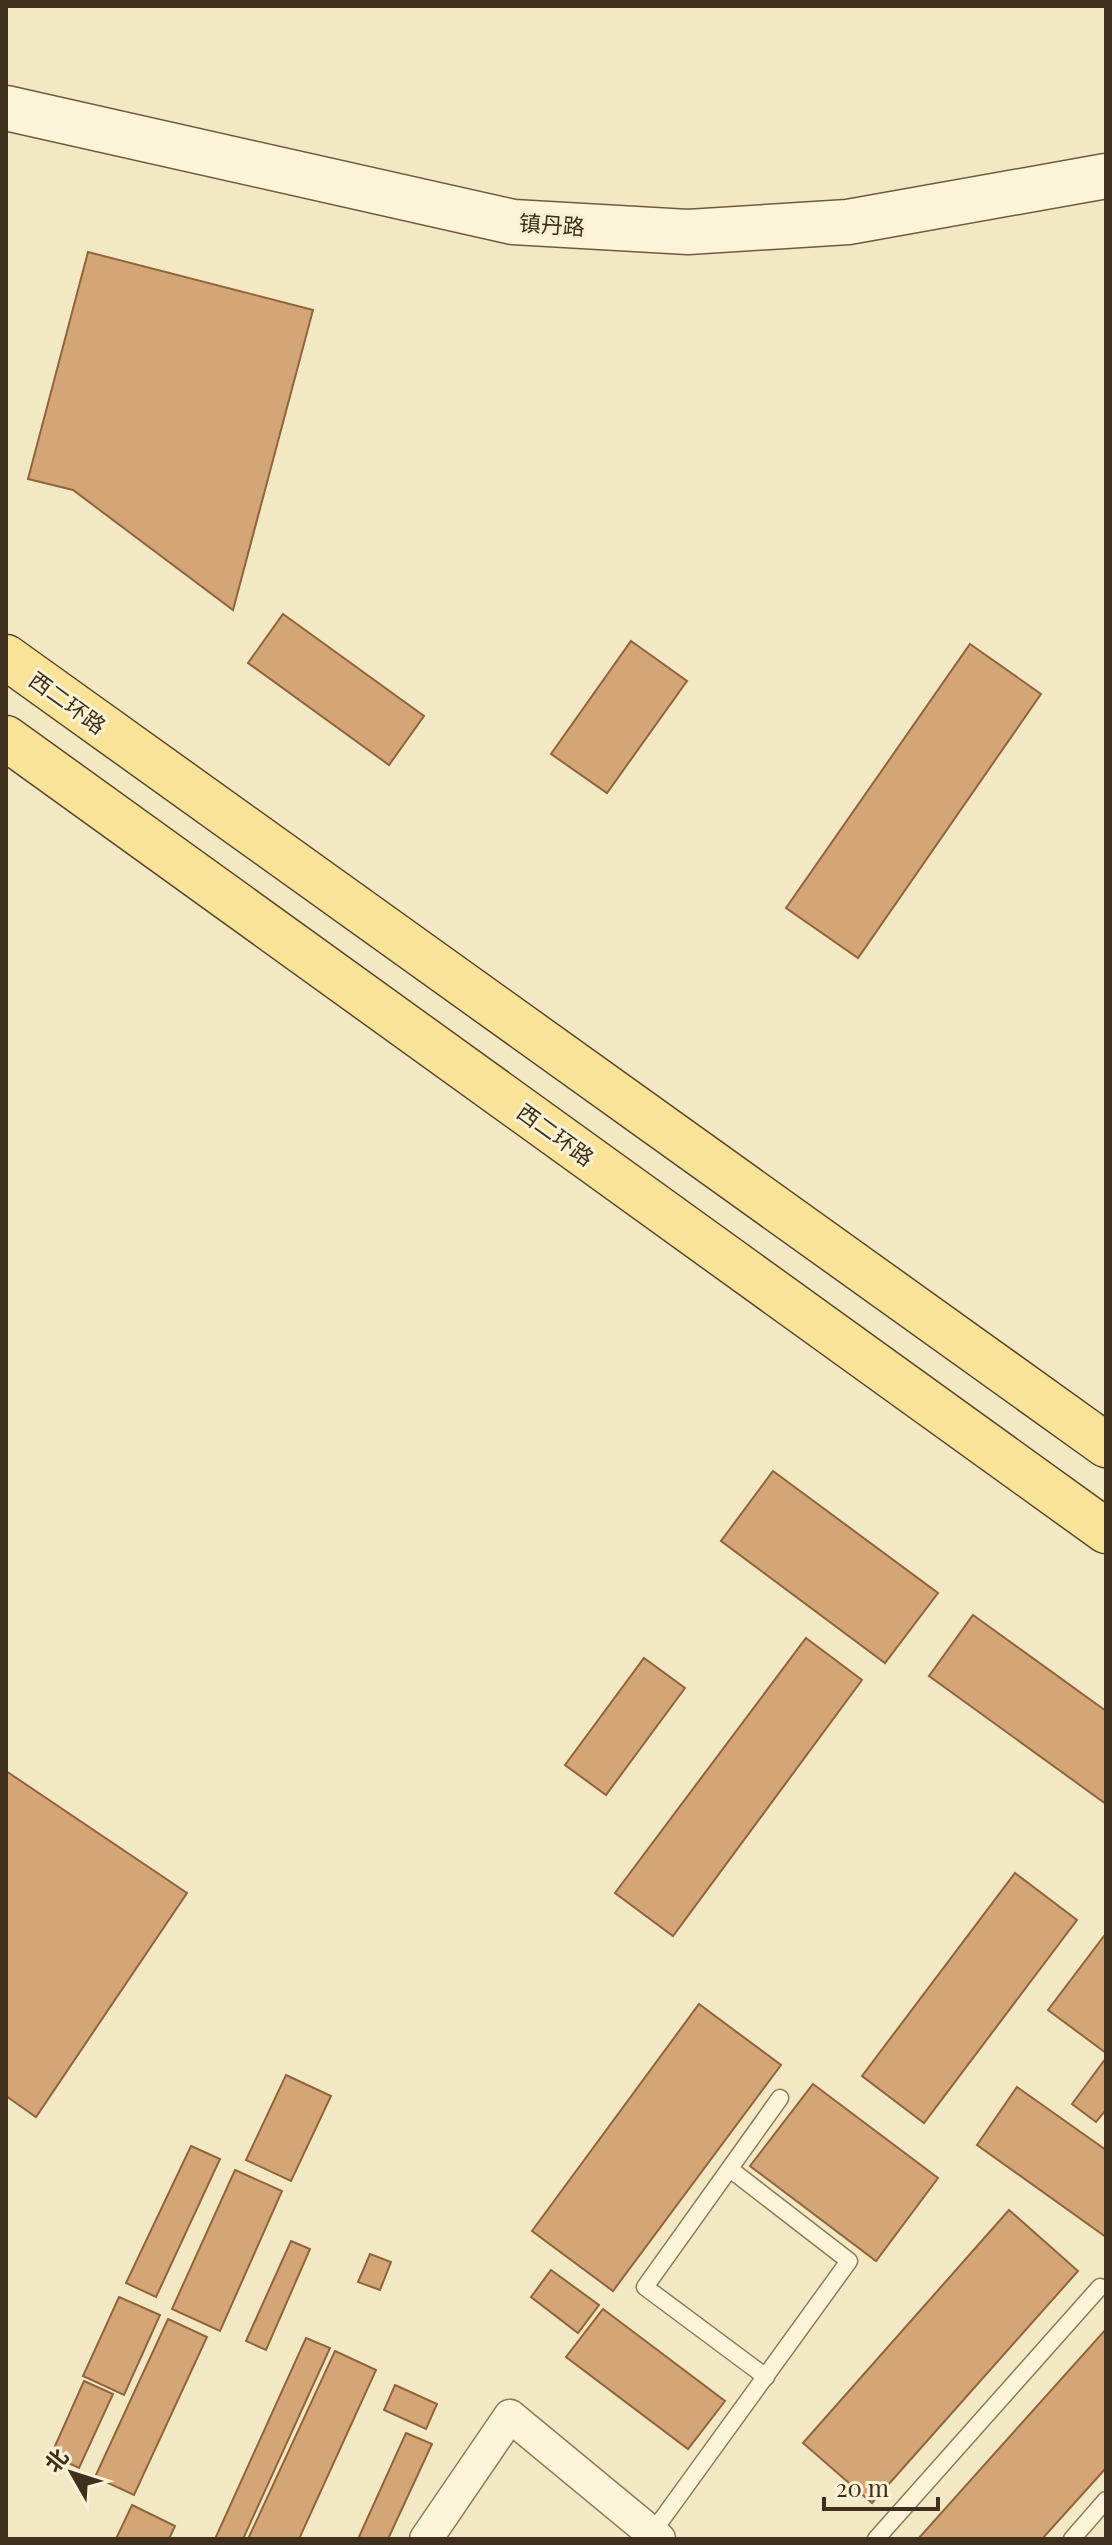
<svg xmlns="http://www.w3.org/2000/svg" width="1112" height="2545" font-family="'Playfair Display','Noto Sans SC',serif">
	<rect width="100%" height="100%" fill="#f2e8c4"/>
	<g fill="#d4a576" stroke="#91643b" stroke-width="2">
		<polygon points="88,252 313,310 233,610 73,490 28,479"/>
		<polygon points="283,614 424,716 389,765 248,663"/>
		<polygon points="631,641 687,681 607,793 551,754"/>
		<polygon points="970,644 1041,694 858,958 786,908"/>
		<polygon points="773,1471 938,1593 885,1663 721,1541"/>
		<polygon points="973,1615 1106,1711 1106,1804 929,1676"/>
		<polygon points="806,1638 862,1680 673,1936 615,1893"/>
		<polygon points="644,1658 685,1688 606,1795 565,1765"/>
		<polygon points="6,1771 187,1893 36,2117 6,2096"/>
		<polygon points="1015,1873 1077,1920 924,2123 862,2076"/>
		<polygon points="1104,1936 1106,1937 1106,2053 1048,2010"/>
		<polygon points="699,2004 781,2065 613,2291 532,2231"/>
		<polygon points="1106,2058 1106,2110 1096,2122 1072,2104"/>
		<polygon points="286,2075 331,2096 291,2181 246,2160"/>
		<polygon points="813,2084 938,2178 876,2261 750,2166"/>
		<polygon points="1017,2087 1106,2150 1106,2237 977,2145"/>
		<polygon points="191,2146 220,2159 156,2297 126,2283"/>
		<polygon points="235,2170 282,2191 220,2331 172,2309"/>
		<polygon points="1009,2210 1078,2271 872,2503 803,2443"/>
		<polygon points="291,2241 310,2249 266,2350 246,2341"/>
		<polygon points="370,2254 391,2262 380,2290 358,2282"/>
		<polygon points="551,2270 599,2305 578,2333 531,2297"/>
		<polygon points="119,2297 160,2315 124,2395 83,2376"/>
		<polygon points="603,2309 725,2401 688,2449 566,2357"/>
		<polygon points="168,2319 207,2337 134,2495 95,2477"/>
		<polygon points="1106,2329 1106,2468 1042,2539 918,2539"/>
		<polygon points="306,2338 330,2348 243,2539 215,2539"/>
		<polygon points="335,2351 376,2370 299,2539 248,2539"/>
		<polygon points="84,2381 113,2394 79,2468 51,2455"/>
		<polygon points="395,2385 437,2404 426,2429 384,2410"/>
		<polygon points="406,2433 432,2444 388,2539 358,2539"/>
		<polygon points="132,2505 175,2526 169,2539 116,2539"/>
	</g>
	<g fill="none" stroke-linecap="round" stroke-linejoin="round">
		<defs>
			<g id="lane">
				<polyline points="766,2377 645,2287 780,2098"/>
				<polyline points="652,2533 849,2261 730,2169"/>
				<polyline points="876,2539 1100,2287"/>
				<polyline points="1072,2539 1106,2500"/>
			</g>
			<polyline id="street" points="426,2539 510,2416 659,2539"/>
			<polyline id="secondary" points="6,108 513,222 688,232 848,222 1106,176"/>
			<g id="primary">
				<polyline points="6,657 1106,1445"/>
				<polyline points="6,738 1106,1531"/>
			</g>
		</defs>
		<use href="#lane" stroke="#8f7a58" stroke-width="19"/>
		<use href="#street" stroke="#8f7a58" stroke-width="35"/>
		<use href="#secondary" stroke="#715a3b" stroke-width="47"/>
		<use href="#primary" stroke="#5d472c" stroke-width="47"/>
		<use href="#lane" stroke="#fcf4d8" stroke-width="16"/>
		<use href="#street" stroke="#fcf4d8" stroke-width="32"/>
		<use href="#secondary" stroke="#fcf4d8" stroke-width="44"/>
		<use href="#primary" stroke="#f9e398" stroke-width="44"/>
	</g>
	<g text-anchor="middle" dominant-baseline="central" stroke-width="6" stroke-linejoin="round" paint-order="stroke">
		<g font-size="22" fill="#3e301d" stroke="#f9f1d4">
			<text transform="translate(552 224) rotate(4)">镇丹路</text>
			<text transform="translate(68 702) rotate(36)">西二环路</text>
			<text transform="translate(556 1134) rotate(36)">西二环路</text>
		</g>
	</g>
	<rect width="1112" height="2545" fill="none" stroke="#3e301d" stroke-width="16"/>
	<g transform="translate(72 2473) rotate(309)" stroke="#f9f1d4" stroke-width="6" paint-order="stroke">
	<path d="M0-6L14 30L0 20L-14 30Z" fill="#3e301d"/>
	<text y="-12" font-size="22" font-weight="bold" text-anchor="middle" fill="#3e301d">北</text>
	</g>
	<path d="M824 2497v12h114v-12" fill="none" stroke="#3e301d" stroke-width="4"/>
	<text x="836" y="2497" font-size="24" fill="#3e301d" stroke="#f9f1d4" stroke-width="6" paint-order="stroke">20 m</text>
</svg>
